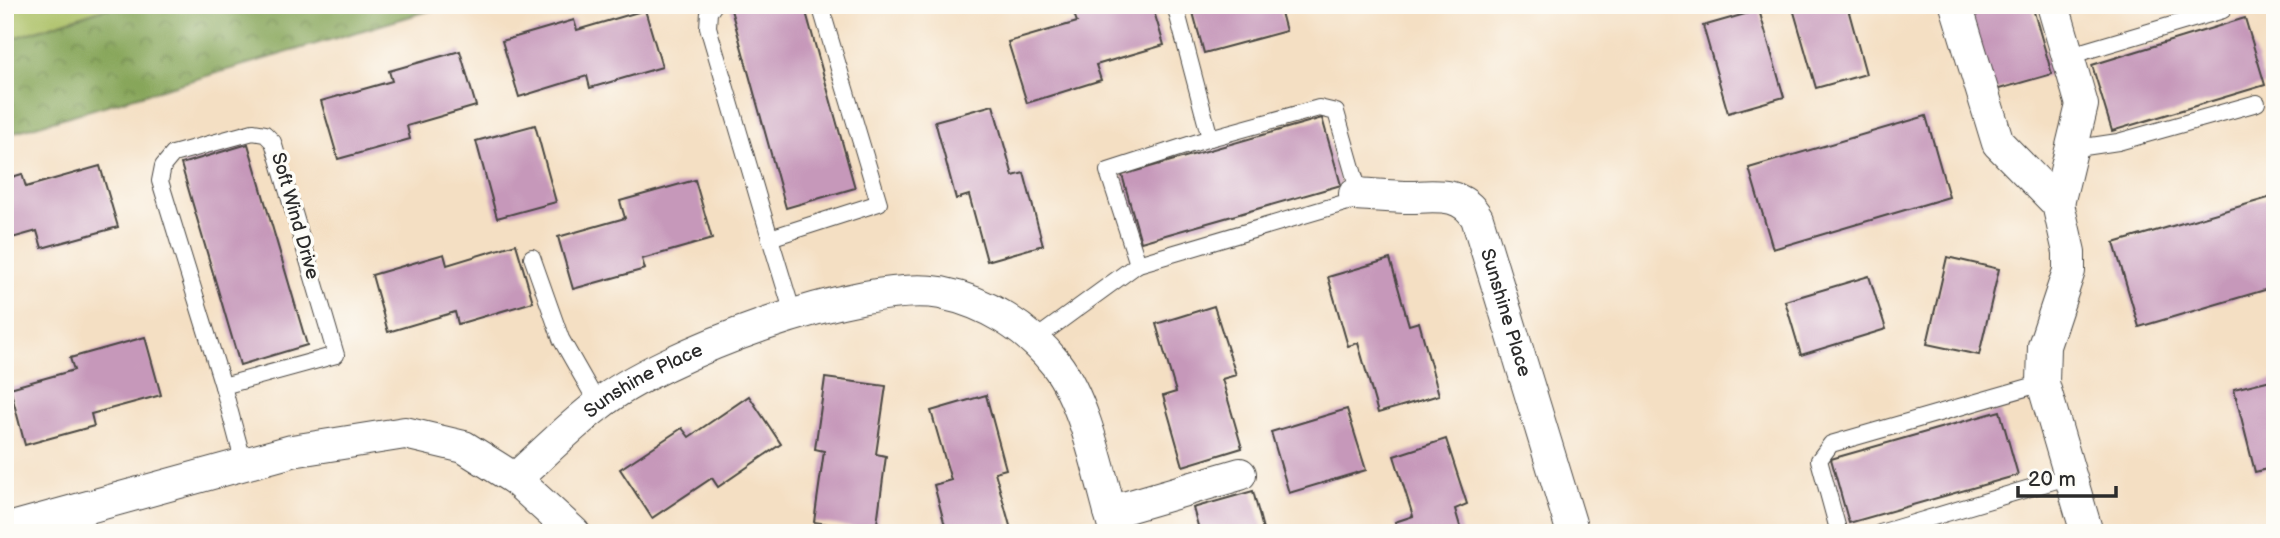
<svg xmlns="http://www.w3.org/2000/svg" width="2280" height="538" font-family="'Balsamiq Sans',sans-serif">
	<defs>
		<pattern id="forest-crowns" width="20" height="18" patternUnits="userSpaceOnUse" patternTransform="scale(1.75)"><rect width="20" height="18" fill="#87a65a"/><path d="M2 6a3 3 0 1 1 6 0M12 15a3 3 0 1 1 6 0" fill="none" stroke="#6f874b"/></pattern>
	</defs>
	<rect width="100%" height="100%" fill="#fdfcf7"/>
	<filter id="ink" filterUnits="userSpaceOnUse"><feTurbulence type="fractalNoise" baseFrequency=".0143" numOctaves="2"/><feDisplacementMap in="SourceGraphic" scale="14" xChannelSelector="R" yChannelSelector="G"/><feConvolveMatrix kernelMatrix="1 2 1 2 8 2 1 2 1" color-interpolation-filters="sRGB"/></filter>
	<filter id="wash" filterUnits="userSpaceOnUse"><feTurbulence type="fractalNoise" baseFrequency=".00686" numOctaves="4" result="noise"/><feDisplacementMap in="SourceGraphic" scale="28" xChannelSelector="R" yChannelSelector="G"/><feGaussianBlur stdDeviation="1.57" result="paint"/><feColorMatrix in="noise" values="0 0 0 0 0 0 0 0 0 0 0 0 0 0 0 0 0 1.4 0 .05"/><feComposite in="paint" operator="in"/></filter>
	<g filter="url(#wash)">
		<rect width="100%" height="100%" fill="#f4dfc3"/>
		<polygon fill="#aabf64" stroke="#6a7548" stroke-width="2" points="5,5 116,5 5,41"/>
		<polygon fill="url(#forest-crowns)" stroke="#596842" stroke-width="2" points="116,5 449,5 5,135 5,41"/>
		<g id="blocks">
			<g fill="#c698ba">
				<polygon points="732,5 804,5 855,188 786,208 730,6"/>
				<polygon points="1091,5 1152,5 1164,45 1096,65 1101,80 1027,103 1008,42 1077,22 1073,11"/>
				<polygon points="1191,5 1279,5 1286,31 1204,53"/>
				<polygon points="1792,5 1847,5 1866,74 1816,88"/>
				<polygon points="1967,5 2032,5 2052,74 1992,91"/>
				<polygon points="645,10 662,67 590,88 587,76 519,97 502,41 574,20 577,30"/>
				<polygon points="1759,10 1784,97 1728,113 1703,26"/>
				<polygon points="2245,18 2265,85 2112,131 2092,65"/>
				<polygon points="460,51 476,106 407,126 410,139 338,159 321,101 392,81 389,71"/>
				<polygon points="993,105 1013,176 1024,173 1043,245 987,261 969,195 956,199 935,121"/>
				<polygon points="1926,116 1949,197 1773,249 1749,168"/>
				<polygon points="1322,118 1341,185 1141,242 1122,175"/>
				<polygon points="535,125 556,202 497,218 476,141"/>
				<polygon points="248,144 307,345 240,365 181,164"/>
				<polygon points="100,166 118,227 42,248 37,231 5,240 5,179 22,174 26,187"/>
				<polygon points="695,180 712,239 642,259 645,269 573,289 558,237 625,218 620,201"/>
				<polygon points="2275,196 2275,287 2139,327 2114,243"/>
				<polygon points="516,244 533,302 458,324 455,312 388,332 372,275 444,254 447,265"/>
				<polygon points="1947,257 1999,269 1979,355 1927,344"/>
				<polygon points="1390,259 1409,325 1419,322 1439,395 1378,413 1358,343 1348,346 1328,277"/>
				<polygon points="1869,276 1886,329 1801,355 1785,301"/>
				<polygon points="1214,306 1236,375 1222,379 1242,448 1183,466 1163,396 1176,392 1156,324"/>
				<polygon points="145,337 161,395 91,414 94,426 25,445 10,388 74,370 70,358"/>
				<polygon points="825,378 886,386 876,454 886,456 876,531 814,522 824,451 815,449"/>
				<polygon points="2275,379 2275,467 2255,472 2234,389"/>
				<polygon points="986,395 1006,469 995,472 1012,533 947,533 934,485 951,480 931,411"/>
				<polygon points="749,396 781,444 718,487 712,478 652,518 620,469 682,428 689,437"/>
				<polygon points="1347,409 1366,470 1289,493 1271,432"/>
				<polygon points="2000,411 2018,475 1849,523 1831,459"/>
				<polygon points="1446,439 1467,504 1455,509 1462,533 1398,533 1395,522 1413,516 1394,456"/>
				<polygon points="1253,491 1264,533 1200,533 1193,508"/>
			</g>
		</g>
	</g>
	<g filter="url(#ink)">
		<use href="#blocks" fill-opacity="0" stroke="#494642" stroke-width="2"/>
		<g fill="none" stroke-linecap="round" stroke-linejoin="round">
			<defs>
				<g id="service">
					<polyline points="714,5 709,12 708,27 770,238 879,203 820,5"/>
					<polyline points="1175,5 1210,138"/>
					<polyline points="2068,56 2223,10"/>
					<polygon points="1319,108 1336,112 1358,189 1351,201 1138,264 1108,171 1210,138"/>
					<polygon points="253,132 265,134 273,142 336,355 223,386 160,181 163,166 173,154"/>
					<polyline points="2071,149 2118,142 2257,103"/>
					<polyline points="770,238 794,317"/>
					<polyline points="532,257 561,339 598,404"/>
					<polyline points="1034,340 1138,264"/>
					<polyline points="223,386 244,464"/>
					<polyline points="1839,533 1819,460 1831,444 2043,383"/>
					<polyline points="1880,533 2070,476"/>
				</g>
				<g id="minor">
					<polyline points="1956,5 1998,143 2058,204 2082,105 2053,5"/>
					<path id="s1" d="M 1355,194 C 1374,195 1393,197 1412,197 C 1438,196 1462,192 1477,218 L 1573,533"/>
					<polyline points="2058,204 2069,252 2069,271 2044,346 2043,383 2087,533"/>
					<path id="s2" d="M 515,479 C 542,455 568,428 598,405 C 661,355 861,279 941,293 C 986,302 1028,328 1056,364 C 1087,404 1101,483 1116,533"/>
					<polyline points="1110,512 1240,474"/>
					<polyline points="5,530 292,451 405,433 464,447 515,479 574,533"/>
				</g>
			</defs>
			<use href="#service" stroke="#494642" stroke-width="18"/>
			<use href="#minor" stroke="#494642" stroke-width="34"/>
			<use href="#service" stroke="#fff" stroke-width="16"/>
			<use href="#minor" stroke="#fff" stroke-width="32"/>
		</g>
	</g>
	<g text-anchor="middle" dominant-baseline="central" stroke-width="7" stroke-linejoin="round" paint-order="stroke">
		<g font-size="19" fill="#2b2b2b" stroke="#fdfcf7">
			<text transform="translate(295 216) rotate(74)">Soft Wind Drive</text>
			<text stroke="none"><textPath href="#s1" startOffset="229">Sunshine Place</textPath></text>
			<text stroke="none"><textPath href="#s2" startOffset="163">Sunshine Place</textPath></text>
		</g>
	</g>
	<rect width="2280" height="538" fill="none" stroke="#fdfcf7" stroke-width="28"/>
	<path d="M2018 486v10h98v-10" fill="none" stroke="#2b2b2b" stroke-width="3.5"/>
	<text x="2028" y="486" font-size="21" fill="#2b2b2b" stroke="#fdfcf7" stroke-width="5" paint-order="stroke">20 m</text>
</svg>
